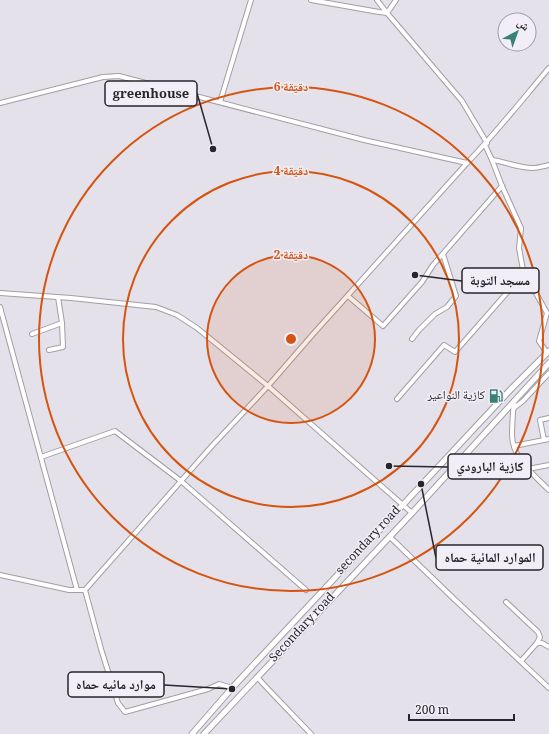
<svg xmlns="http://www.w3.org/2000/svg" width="549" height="734" font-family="Georgia,'Noto Naskh Arabic',serif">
	<rect width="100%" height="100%" fill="#e4e1eb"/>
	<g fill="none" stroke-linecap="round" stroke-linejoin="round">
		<defs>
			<g id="minor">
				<polyline points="311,0 379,12 387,13 462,101 487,143"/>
				<polyline points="377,0 387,13 396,0"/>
				<polyline points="220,102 251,0"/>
				<polyline points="0,103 103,77 119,76 364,140 467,163"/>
				<polyline points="485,145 492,160 502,186 521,228 519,248 523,270 547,313 539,341 547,353"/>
				<path d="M 492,160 C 506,162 519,168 533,168 C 538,168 544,166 549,165"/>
				<polyline points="0,293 71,298 156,307 177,315 197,328 268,386 412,513"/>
				<polyline points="348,296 383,326 422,282 433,265 502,186"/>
				<polyline points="0,307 77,590"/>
				<polyline points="32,334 62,323 58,297"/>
				<polyline points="412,339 419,330 435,314 447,307 456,296 443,254"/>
				<polyline points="49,350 63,347 62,323"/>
				<polyline points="397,399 444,345 455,352 512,287 525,274"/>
				<path d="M 514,401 C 513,412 512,424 512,435 C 512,458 534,475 549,490"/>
				<polyline points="514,408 523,401 549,373"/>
				<polyline points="544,440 540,420 549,418"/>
				<polyline points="514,446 549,439"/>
				<polyline points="41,457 115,431 181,481 306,590"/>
				<polyline points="528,469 549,465"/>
				<polyline points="390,537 452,597 549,688"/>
				<polyline points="0,575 69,590 85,590 101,649 118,703 125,712 208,689 219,684 232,688"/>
				<path d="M 85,590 L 211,447 L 268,386 L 314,333 L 467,163 C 496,133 522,100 549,68"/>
				<polyline points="506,602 538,632 540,637 537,643"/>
				<polyline points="521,661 537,643 542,643 549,647"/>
				<polyline points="257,677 268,689 311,734"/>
			</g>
			<g id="major">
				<polyline points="192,734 232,688 512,388 549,351"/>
				<polyline points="204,734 412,513 549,363"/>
			</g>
		</defs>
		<use href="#minor" stroke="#a19ea6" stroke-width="6"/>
		<use href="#major" stroke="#a19ea6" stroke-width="7"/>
		<use href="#minor" stroke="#fff" stroke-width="4"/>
		<use href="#major" stroke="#fff" stroke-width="5"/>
	</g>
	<circle cx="291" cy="339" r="84" fill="#d5540f" fill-opacity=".12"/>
	<g fill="none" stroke="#d5540f" stroke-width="2">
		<circle cx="291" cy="339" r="84"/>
		<circle cx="291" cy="339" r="168"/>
		<circle cx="291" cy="339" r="252"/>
	</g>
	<defs>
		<symbol id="fuel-bare" viewBox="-9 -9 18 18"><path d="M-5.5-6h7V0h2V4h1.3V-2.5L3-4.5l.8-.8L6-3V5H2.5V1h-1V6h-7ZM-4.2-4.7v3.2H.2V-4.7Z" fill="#3b8074" stroke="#f2eef8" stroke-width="2.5" paint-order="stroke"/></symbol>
	</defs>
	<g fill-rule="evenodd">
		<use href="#fuel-bare" x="486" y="386" width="20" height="20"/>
	</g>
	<g text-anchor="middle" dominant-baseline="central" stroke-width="3" stroke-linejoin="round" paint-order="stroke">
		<g font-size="12" fill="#28262a" stroke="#f2eef8" text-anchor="end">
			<text x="485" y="396">كازية النواعير</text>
		</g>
		<g font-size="12" fill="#28262a" stroke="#f2eef8">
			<text transform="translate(369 541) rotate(-47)">secondary road</text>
			<text transform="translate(303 628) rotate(-47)">Secondary road</text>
		</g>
	</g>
	<circle cx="291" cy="339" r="6" fill="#d5540f" stroke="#f2eef8" stroke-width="2"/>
	<g font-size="12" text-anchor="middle" font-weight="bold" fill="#d5540f" stroke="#f2eef8" stroke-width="3" stroke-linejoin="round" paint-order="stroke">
		<text x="291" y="91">6 دقيقة</text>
		<text x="291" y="175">4 دقيقة</text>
		<text x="291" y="259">2 دقيقة</text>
	</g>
	<path fill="none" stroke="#28262a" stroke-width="1.5" d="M213 149L197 93M415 275L462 281M389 466L448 467M421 484L436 558M232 689L164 685"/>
	<g fill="#28262a" stroke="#f2eef8" stroke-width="1.5">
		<circle cx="213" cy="149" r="4"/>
		<circle cx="415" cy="275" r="4"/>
		<circle cx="389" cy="466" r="4"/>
		<circle cx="421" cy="484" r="4"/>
		<circle cx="232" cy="689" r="4"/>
	</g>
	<g fill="#f2eef8" stroke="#28262a" stroke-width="1.5">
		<rect x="105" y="81" width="92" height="25" rx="4"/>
		<rect x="462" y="268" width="77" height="25" rx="4"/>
		<rect x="448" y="454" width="83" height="25" rx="4"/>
		<rect x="436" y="545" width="107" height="25" rx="4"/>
		<rect x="68" y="672" width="96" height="25" rx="4"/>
	</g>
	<g font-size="13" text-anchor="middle" font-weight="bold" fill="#28262a">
		<text x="151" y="98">greenhouse</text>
		<text x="500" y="285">مسجد التوبة</text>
		<text x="490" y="471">كازية البارودي</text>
		<text x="490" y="562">الموارد المائية حماه</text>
		<text x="116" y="689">موارد مائيه حماه</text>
	</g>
	<g transform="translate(517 32) rotate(41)"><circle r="19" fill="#f2eef8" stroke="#a19ea6"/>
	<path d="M0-3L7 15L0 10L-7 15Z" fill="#3b8074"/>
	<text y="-6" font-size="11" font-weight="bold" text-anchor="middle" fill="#28262a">ش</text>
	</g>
	<path d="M409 714v6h105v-6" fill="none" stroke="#28262a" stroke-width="2"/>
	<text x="415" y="714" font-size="12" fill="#28262a" stroke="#f2eef8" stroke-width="3" paint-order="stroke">200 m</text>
</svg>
